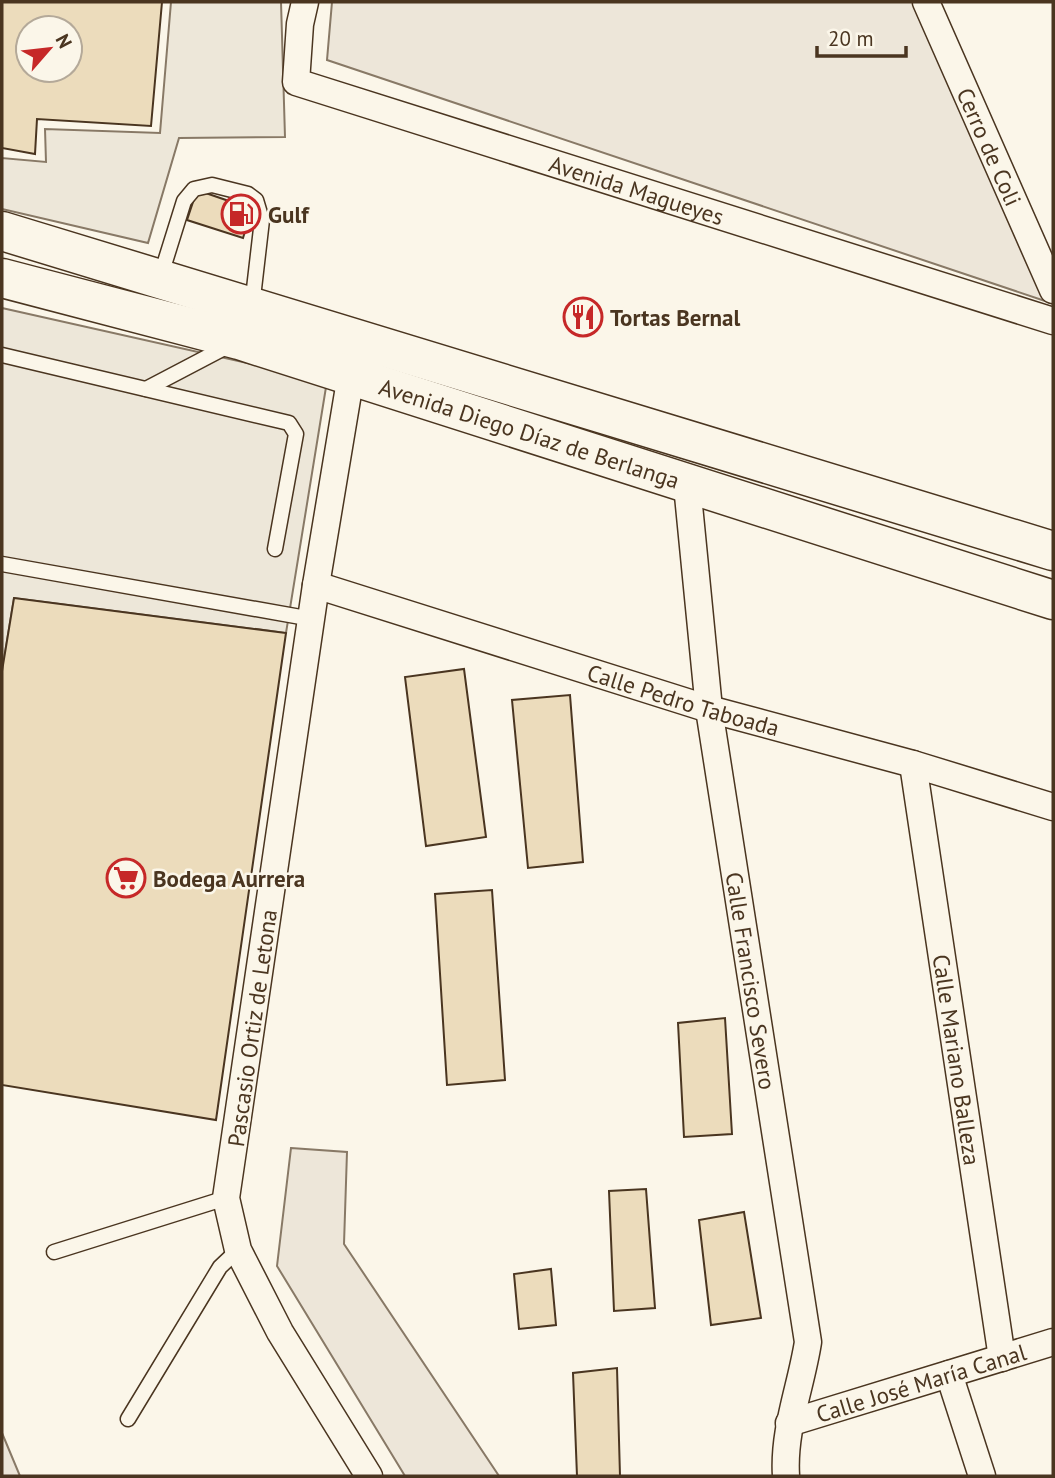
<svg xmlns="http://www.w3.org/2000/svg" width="1055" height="1478" font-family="'PT Sans',sans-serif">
	<rect width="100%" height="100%" fill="#fbf6e9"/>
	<g fill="#ede6d9" stroke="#887966" stroke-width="2">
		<polygon points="332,2 919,2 1051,303 327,60"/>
		<polygon points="291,1148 347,1152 344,1244 499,1476 405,1476 277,1266"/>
		<polygon points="2,1433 20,1476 2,1476"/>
	</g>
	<g fill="#ede7d9" stroke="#887966" stroke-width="2">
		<polygon points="171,2 281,2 285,137 179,138 148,243 2,209 2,158 46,162 45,129 160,133"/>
		<polygon points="2,308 327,381 286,633 14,598 2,671"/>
	</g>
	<g fill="#ecdcbc" stroke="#4a3520" stroke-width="2" fill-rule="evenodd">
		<path d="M 2,2 L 162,2 L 151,126 L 37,119 L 35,154 L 2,148 ZM 28,28 L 70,28 L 70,70 L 28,70 Z"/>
		<polygon points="197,190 252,209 243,238 187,220"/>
		<polygon points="14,598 286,633 216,1120 2,1085 2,671"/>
		<polygon points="464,669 486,837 426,846 405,677"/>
		<polygon points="570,695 583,862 528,868 512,700"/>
		<polygon points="492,890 505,1080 447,1085 435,894"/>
		<polygon points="725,1018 732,1134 684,1137 678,1023"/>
		<polygon points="646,1189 655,1308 614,1311 609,1191"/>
		<polygon points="744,1212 761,1318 711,1325 699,1220"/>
		<polygon points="551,1269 556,1325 519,1329 514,1274"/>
		<polygon points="617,1368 620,1476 577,1476 573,1373"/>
	</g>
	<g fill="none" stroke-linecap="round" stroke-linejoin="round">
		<defs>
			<g id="lane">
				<polyline points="160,278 184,201 194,189 212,185 248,194 256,200 262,220 252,306"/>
				<polyline points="2,355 289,423 296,434 275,549"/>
				<polyline points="146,389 228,346"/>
				<polyline points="2,564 312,619"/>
				<polyline points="54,1252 226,1198"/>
				<polyline points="128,1419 220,1267 238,1250"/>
			</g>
			<g id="street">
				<path id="s1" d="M 305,2 L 300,24 L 296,82 L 1053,321"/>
				<path id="s2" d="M 926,2 L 1053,290"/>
				<polyline points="357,360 348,393 316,585 226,1198 238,1250 280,1332 369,1476"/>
				<path id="s3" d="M 687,485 L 709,709 L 808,1342 C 801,1387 783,1430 786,1476"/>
				<path id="s4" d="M 316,585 L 709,709 L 913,764 L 1053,807"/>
				<path id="s5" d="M 913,764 L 1002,1358"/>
				<polyline points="949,1374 982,1476"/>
				<path id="s6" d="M 789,1423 L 1053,1342"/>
			</g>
			<g id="secondary">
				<polyline points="2,231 1053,551"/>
				<path id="s7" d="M 2,278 L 239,340 L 1053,600"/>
			</g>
		</defs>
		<use href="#lane" stroke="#4a3520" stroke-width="17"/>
		<use href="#street" stroke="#4a3520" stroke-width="29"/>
		<use href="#secondary" stroke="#4a3520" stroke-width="41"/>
		<use href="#lane" stroke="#fbf6e9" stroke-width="14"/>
		<use href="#street" stroke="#fbf6e9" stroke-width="26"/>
		<use href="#secondary" stroke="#fbf6e9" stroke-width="38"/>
	</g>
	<defs>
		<symbol id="fuel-ring" viewBox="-11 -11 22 22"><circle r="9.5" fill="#fbf6e9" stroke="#c62828" stroke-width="1.5"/><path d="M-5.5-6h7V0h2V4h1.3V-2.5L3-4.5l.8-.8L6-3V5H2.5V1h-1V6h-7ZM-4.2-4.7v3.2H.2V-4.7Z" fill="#c62828"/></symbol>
		<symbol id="restaurant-ring" viewBox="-11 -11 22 22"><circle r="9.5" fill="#fbf6e9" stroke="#c62828" stroke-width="1.5"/><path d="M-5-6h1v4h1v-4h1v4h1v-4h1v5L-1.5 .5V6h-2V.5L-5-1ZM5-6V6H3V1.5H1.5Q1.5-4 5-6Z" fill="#c62828"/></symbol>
		<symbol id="supermarket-ring" viewBox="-11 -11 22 22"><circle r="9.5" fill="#fbf6e9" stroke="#c62828" stroke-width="1.5"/><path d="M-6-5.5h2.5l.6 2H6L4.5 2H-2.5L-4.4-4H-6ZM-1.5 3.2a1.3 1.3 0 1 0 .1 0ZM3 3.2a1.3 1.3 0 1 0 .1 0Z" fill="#c62828"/></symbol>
	</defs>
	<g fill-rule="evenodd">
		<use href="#fuel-ring" x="219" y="192" width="44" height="44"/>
		<use href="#restaurant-ring" x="561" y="295" width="44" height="44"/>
		<use href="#supermarket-ring" x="104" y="856" width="44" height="44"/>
	</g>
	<g text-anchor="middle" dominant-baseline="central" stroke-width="5" stroke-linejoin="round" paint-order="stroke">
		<g font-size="23" fill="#4a3520" stroke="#fbf6e9">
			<text stroke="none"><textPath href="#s2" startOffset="158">Cerro de Coli</textPath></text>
			<text stroke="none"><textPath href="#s1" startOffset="438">Avenida Magueyes</textPath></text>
			<text stroke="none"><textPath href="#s7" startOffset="550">Avenida Diego Díaz de Berlanga</textPath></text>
			<text stroke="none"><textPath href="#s4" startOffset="385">Calle Pedro Taboada</textPath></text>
			<text stroke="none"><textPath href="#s3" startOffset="500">Calle Francisco Severo</textPath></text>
			<text transform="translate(252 1028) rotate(-82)">Pascasio Ortiz de Letona</text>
			<text stroke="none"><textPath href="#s5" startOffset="299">Calle Mariano Balleza</textPath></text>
			<text stroke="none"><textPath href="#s6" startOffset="138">Calle José María Canal</textPath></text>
		</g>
		<g font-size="23" font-weight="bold" fill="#4a3520" stroke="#fbf6e9" text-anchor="start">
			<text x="268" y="214">Gulf</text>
			<text x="610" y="317">Tortas Bernal</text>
			<text x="153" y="878">Bodega Aurrera</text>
		</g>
	</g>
	<rect width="1055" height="1478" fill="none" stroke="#4a3520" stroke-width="7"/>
	<g transform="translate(49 49) rotate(62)"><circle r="33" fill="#fbf6e9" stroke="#b4a999" stroke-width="2"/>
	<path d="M0-5L12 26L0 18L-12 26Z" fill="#c62828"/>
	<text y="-10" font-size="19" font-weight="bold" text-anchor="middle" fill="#4a3520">N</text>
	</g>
	<path d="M817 46v10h89v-10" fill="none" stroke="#4a3520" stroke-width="3.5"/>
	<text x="828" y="46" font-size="21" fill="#4a3520" stroke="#fbf6e9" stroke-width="5" paint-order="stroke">20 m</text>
</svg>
